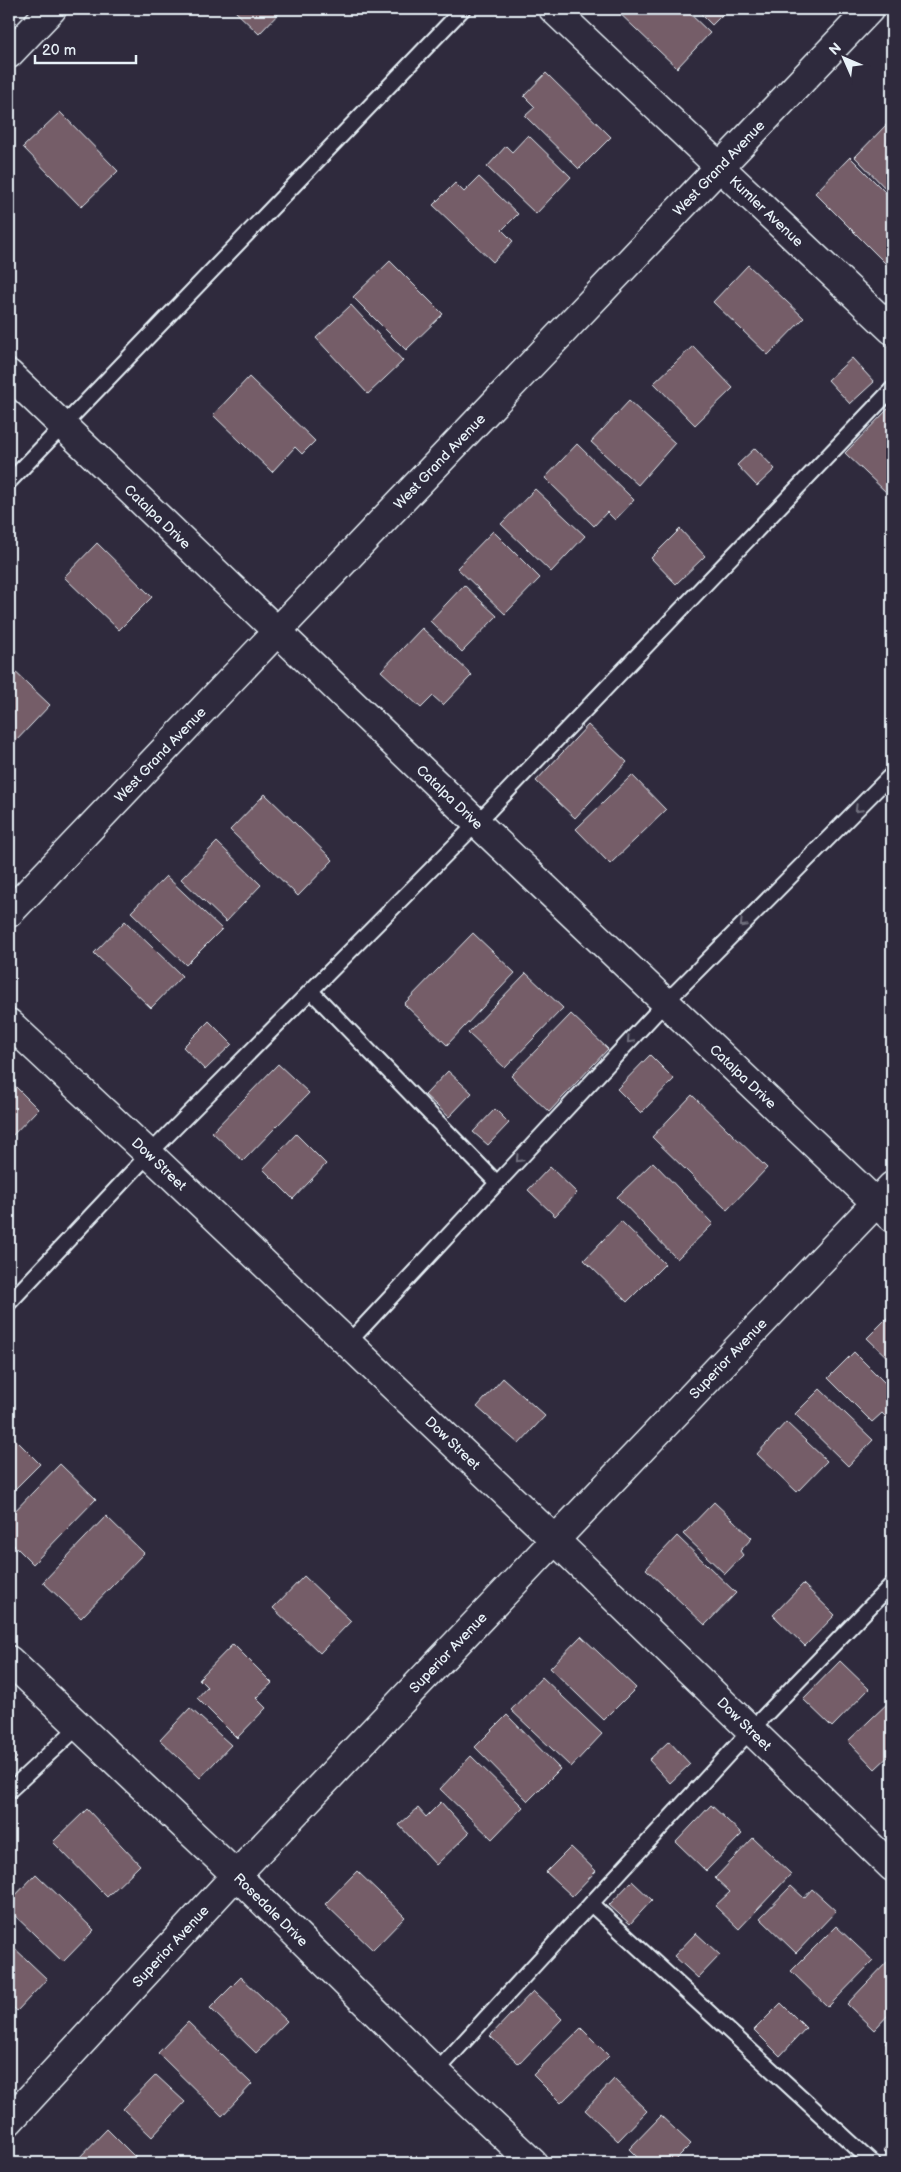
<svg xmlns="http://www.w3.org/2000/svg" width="901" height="2172" font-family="'Balsamiq Sans',sans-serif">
	<rect width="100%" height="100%" fill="#2f2a3d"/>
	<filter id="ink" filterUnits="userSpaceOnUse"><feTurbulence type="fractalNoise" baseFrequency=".02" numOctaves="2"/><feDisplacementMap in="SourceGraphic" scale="10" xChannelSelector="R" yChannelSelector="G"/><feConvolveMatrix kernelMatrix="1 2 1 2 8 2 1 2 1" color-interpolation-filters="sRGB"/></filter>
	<g filter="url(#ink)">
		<g fill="#755d67" stroke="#e8f1f8">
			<polygon points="233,9 283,9 259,34"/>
			<polygon points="615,9 685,9 710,33 677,68"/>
			<polygon points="696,9 728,9 712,25"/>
			<polygon points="546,73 611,137 579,169 525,116 535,107 524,96"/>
			<polygon points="60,112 118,171 81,207 23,147"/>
			<polygon points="887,124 892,130 892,195 855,157"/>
			<polygon points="528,135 571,177 536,214 487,167 506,146 512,152"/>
			<polygon points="850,157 892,199 892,270 815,193"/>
			<polygon points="479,177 518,214 502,230 513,241 493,262 433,205 455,183 464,192"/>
			<polygon points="390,261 443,314 406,350 353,297"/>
			<polygon points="748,265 804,318 768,355 713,302"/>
			<polygon points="351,305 403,361 368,394 316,338"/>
			<polygon points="693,346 733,388 695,425 654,383"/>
			<polygon points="852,358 874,382 850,404 828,380"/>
			<polygon points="249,377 315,441 302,454 295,447 272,472 213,415"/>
			<polygon points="629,401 675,443 638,485 591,442"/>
			<polygon points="889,408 892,411 892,488 887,493 845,453"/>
			<polygon points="577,444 634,500 615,520 607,512 594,526 545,478"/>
			<polygon points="755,448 775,469 757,486 737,465"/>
			<polygon points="535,489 585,536 551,572 501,524"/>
			<polygon points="680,529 705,556 676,584 651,558"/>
			<polygon points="493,531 540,578 505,614 457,568"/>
			<polygon points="97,543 152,597 119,630 64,577"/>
			<polygon points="464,585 497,616 462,652 430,621"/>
			<polygon points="422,628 472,675 443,705 433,696 421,708 381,671"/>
			<polygon points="9,666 50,705 14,743 9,738"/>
			<polygon points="588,725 627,762 575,818 536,781"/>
			<polygon points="632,775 666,810 610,864 576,829"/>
			<polygon points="265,794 333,860 298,896 230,830"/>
			<polygon points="217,842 261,885 226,922 181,879"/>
			<polygon points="166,876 222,929 186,965 131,912"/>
			<polygon points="125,921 182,976 151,1008 94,953"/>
			<polygon points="473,933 515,973 447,1045 404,1004"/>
			<polygon points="526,973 563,1008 505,1068 468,1033"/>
			<polygon points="571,1014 608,1049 549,1112 511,1076"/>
			<polygon points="209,1021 232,1044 205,1070 183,1047"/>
			<polygon points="650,1055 674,1079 641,1113 617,1089"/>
			<polygon points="278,1064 309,1093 243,1161 212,1132"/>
			<polygon points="448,1071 472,1093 449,1117 425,1095"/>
			<polygon points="9,1080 38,1109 9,1139"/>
			<polygon points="692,1095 767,1168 727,1210 652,1137"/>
			<polygon points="495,1109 509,1123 488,1145 473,1132"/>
			<polygon points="296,1134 326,1164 293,1199 263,1169"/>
			<polygon points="653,1162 713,1224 677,1259 617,1197"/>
			<polygon points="550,1167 577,1193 555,1216 528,1190"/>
			<polygon points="621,1221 665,1264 627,1302 584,1260"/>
			<polygon points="892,1313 892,1362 867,1338"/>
			<polygon points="854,1352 892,1390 892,1419 890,1421 882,1413 872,1422 828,1378"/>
			<polygon points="503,1378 545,1416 519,1444 477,1407"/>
			<polygon points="820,1389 873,1440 848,1466 795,1414"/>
			<polygon points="786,1422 827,1461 797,1492 757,1454"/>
			<polygon points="9,1433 40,1464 9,1495"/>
			<polygon points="60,1464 96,1499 33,1564 9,1540 9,1517"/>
			<polygon points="714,1502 752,1538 740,1551 743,1555 725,1574 683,1534"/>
			<polygon points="106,1516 144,1553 81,1618 43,1582"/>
			<polygon points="677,1536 736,1593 705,1625 646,1569"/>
			<polygon points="304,1576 351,1621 320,1653 273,1608"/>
			<polygon points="803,1584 835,1615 805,1646 773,1615"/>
			<polygon points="581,1636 636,1688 604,1720 550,1668"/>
			<polygon points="233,1644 272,1683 256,1698 266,1708 237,1738 197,1698 207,1687 199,1679"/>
			<polygon points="840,1661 869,1689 832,1727 803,1699"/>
			<polygon points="542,1677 602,1734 571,1767 511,1710"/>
			<polygon points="892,1699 892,1753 875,1769 848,1741"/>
			<polygon points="190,1708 231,1745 200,1778 160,1740"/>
			<polygon points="507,1715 560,1769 528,1801 475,1747"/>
			<polygon points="669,1741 690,1764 670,1783 649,1760"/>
			<polygon points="9,1750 17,1758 9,1766"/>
			<polygon points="471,1756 523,1807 492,1839 440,1789"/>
			<polygon points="441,1802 469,1833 436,1865 399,1825 418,1808 426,1817"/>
			<polygon points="711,1805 742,1834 706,1871 676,1842"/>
			<polygon points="87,1809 140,1865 107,1897 53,1842"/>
			<polygon points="753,1838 791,1874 739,1929 715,1906 730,1892 715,1878"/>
			<polygon points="571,1847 596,1871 572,1896 546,1872"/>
			<polygon points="357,1871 405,1917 373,1950 325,1904"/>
			<polygon points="36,1874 94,1930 63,1962 9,1910 9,1902"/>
			<polygon points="632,1881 652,1900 630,1924 609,1905"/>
			<polygon points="791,1886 804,1898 812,1889 836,1911 796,1953 760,1918"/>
			<polygon points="836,1926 873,1961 828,2007 791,1971"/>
			<polygon points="696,1933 720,1955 698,1978 674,1956"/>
			<polygon points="9,1943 47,1979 17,2011 9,2003"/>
			<polygon points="888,1961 892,1965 892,2011 874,2030 847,2004"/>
			<polygon points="241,1977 287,2021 256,2053 210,2008"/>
			<polygon points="533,1991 562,2019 519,2064 490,2036"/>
			<polygon points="781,2003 806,2028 780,2056 754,2030"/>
			<polygon points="188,2022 252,2084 222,2116 158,2053"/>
			<polygon points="581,2028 609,2056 561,2103 533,2075"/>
			<polygon points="892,2036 892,2050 885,2042"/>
			<polygon points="156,2075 185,2102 152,2137 123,2109"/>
			<polygon points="614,2079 647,2111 618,2141 585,2110"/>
			<polygon points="661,2116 691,2144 672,2163 643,2163 629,2149"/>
			<polygon points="107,2129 136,2158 130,2163 74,2163"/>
			<polygon points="892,2140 892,2159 883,2150"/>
		</g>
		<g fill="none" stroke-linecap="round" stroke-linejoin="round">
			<defs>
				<g id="service">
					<polyline points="9,482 463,9"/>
					<polyline points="311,991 497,1183"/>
					<polyline points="9,1303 149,1154 477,823 892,389"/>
					<polyline points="348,1343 666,1002 892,774"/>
					<polyline points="9,1791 79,1726"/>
					<polyline points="591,1904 873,2163"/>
					<polyline points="436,2072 750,1731 892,1584"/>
				</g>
				<g id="minor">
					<path id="s1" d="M 553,9 L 892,330"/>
					<polyline points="9,54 52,9"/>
					<path id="s2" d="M 9,374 L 477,823 L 892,1218"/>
					<path id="s3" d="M 9,1023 L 149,1154 L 555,1540 L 892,1867"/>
					<path id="s4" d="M 9,2121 L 236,1875 L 892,1186"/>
				</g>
				<g id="tertiary">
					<path id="s5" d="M 9,913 L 870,9"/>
					<path id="s6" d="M 9,1660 L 236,1875 L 436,2072 L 533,2163"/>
				</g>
			</defs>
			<use href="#service" stroke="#e8f1f8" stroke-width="18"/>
			<use href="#minor" stroke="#e8f1f8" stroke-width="31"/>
			<use href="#tertiary" stroke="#e8f1f8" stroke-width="31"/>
			<use href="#service" stroke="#2f2a3d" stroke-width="14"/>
			<use href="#minor" stroke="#2f2a3d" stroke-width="28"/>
			<use href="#tertiary" stroke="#2f2a3d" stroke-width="28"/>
		</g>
		<defs><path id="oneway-chevron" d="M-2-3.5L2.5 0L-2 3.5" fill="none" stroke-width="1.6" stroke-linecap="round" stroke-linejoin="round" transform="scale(1.25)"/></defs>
		<g stroke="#70707e">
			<use href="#oneway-chevron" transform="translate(858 809) rotate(135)"/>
			<use href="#oneway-chevron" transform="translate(743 924) rotate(135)"/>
			<use href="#oneway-chevron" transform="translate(630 1040) rotate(133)"/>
			<use href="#oneway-chevron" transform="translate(519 1159) rotate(133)"/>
		</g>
	</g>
	<g text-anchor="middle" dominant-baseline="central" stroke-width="5" stroke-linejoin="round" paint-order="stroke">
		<g font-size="14" fill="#e8f1f8" stroke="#2f2a3d">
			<text stroke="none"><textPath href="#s5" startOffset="1029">West Grand Avenue</textPath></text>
			<text stroke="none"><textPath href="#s1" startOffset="294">Kumler Avenue</textPath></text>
			<text stroke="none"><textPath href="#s5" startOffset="624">West Grand Avenue</textPath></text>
			<text stroke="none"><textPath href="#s2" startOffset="206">Catalpa Drive</textPath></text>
			<text stroke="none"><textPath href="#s5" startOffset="219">West Grand Avenue</textPath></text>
			<text stroke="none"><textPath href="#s2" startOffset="611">Catalpa Drive</textPath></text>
			<text stroke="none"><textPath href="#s2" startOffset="1016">Catalpa Drive</textPath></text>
			<text stroke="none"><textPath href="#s3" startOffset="206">Dow Street</textPath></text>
			<text stroke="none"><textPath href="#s4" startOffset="1048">Superior Avenue</textPath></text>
			<text stroke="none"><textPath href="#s3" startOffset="611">Dow Street</textPath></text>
			<text stroke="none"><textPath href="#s4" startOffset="642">Superior Avenue</textPath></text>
			<text stroke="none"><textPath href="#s3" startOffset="1016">Dow Street</textPath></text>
			<text stroke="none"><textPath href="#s6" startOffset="362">Rosedale Drive</textPath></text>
			<text stroke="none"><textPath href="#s4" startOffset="238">Superior Avenue</textPath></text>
		</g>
	</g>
	<rect width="901" height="2172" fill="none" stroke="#2f2a3d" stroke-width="30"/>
	<rect x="15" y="15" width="871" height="2142" fill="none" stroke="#e8f1f8" stroke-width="2" filter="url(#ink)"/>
	<g transform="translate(844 58) rotate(315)" stroke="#2f2a3d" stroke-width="4" paint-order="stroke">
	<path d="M0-4L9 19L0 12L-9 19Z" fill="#e8f1f8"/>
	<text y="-8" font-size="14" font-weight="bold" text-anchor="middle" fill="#e8f1f8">N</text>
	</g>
	<path d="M35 55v8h101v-8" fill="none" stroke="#e8f1f8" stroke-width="2.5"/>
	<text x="42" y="55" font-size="15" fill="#e8f1f8" stroke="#2f2a3d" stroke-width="4" paint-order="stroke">20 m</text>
</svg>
